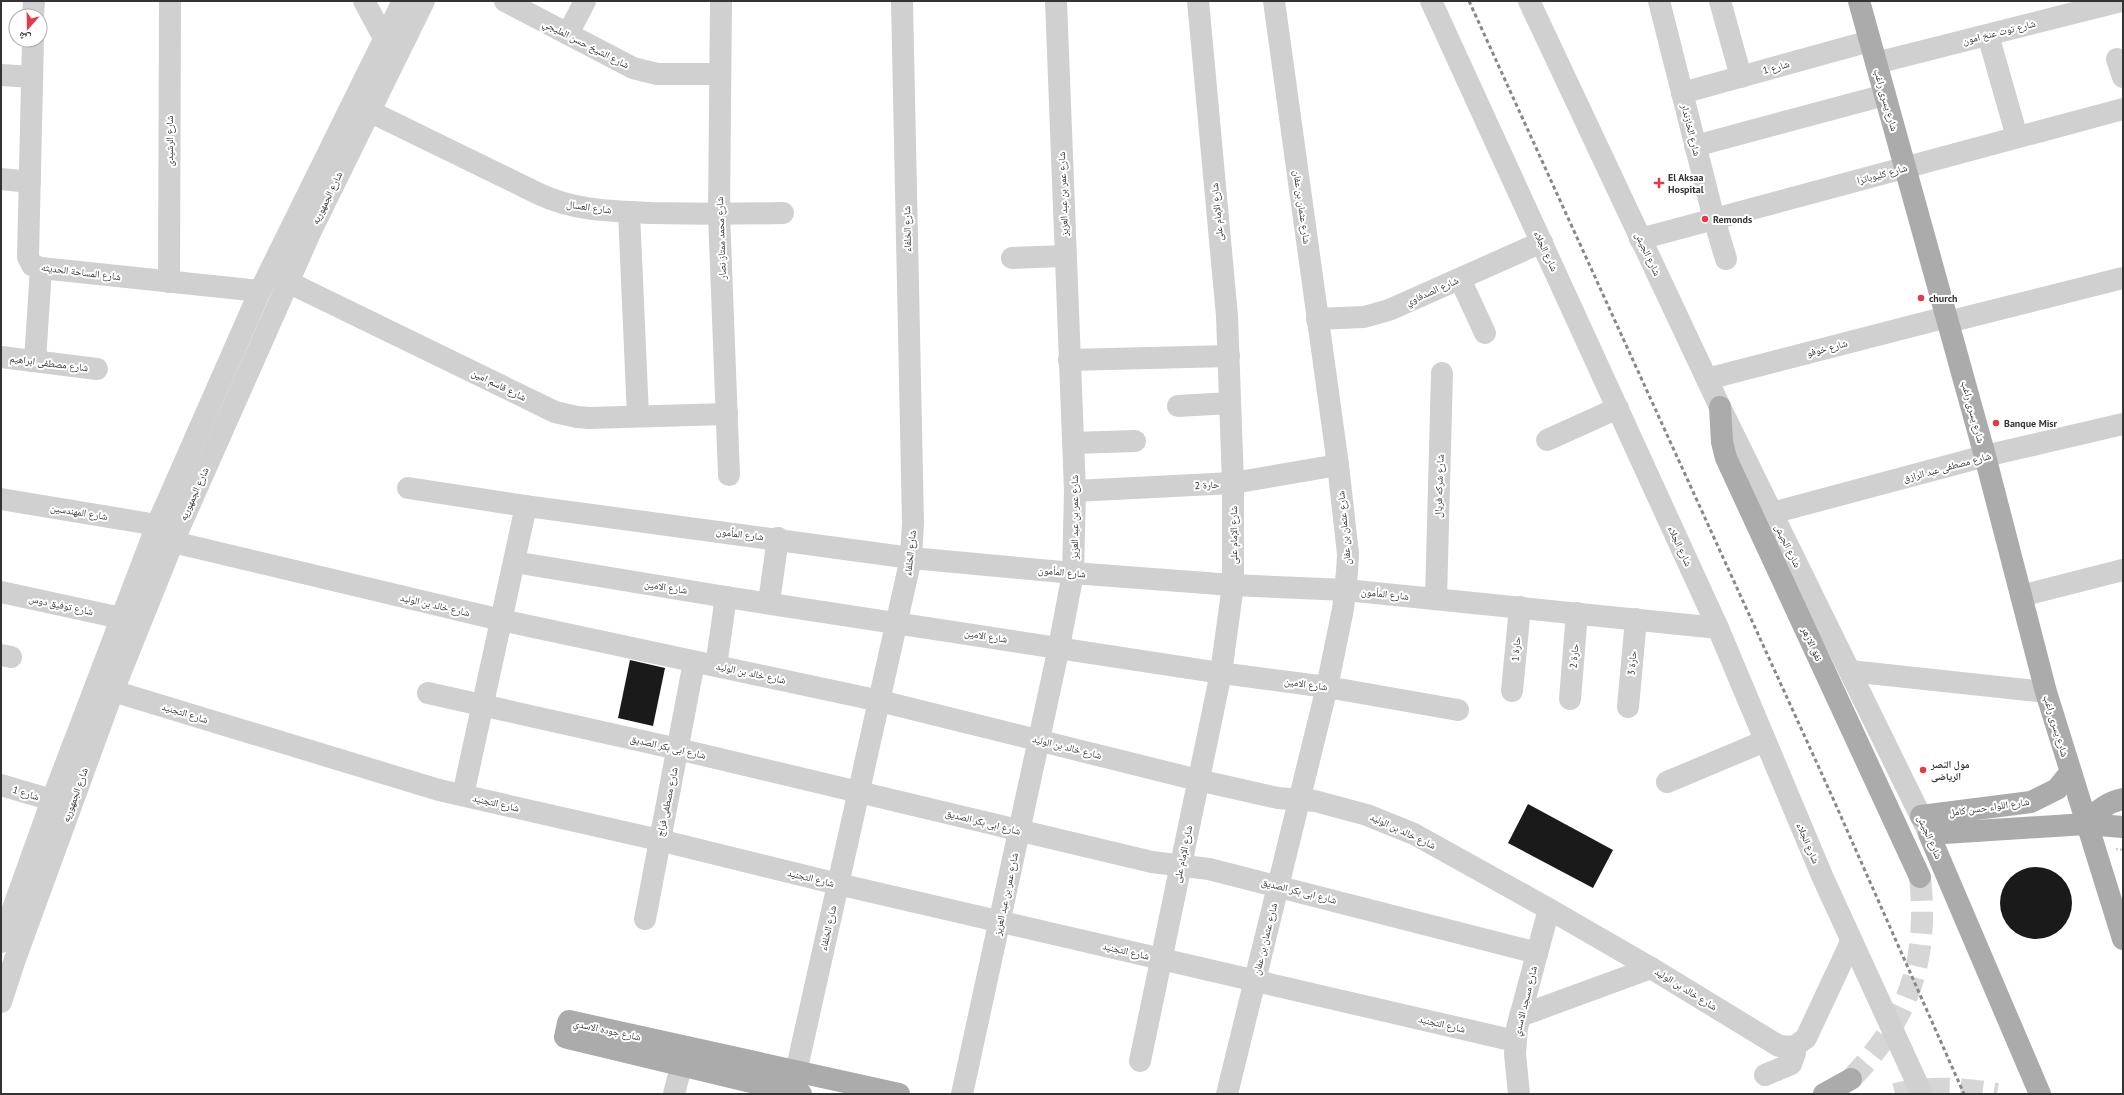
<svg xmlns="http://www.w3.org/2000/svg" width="2124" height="1095" font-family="'PT Sans','Noto Naskh Arabic',sans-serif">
	<rect width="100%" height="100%" fill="#fff"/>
	<g fill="#1a1a1a">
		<polygon points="630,660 665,668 653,726 618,718"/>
		<polygon points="1528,804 1613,850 1593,888 1508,843"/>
		<circle cx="2036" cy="903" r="36"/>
	</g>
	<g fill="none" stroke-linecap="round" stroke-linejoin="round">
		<g stroke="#d6d6d6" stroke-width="22" stroke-dasharray="22 11" stroke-linecap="butt">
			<path d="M 1851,1079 C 1909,1018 1929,961 1920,877"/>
			<path d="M 1895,1094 C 1928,1086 1964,1088 1997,1094"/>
		</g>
		<polyline stroke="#cdcdcd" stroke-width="2.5" stroke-dasharray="2 2" stroke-linecap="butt" points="2116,849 2123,850"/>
		<g stroke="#d0d0d0" stroke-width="22">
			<polyline points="364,1 384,38 393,43"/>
			<polyline points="505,1 633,68 657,74 720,74"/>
			<polyline points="721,1 719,214 729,475"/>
			<polyline points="1431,1 1718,628 1823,878 1922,1094"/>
			<polyline points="1529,1 1720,407 1929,833"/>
			<polyline points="1659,1 1714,219 1726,259"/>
			<polyline points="1720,1 1741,77"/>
			<polyline points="33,16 34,1"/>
			<polyline points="568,34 585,1"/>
			<polyline points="1988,35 2017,137"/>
			<polyline points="33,40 28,257 32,265 41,268 260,291"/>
			<polyline points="2117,59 2123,77"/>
			<polyline points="1876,63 2121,1"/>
			<polyline points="1,75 32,77"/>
			<polyline points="1682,93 1870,41"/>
			<path d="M 369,111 L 539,194 C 575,211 612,211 652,213 C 695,214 739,214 783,213"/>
			<polyline points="1695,146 1885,95"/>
			<polyline points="1,179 30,182"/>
			<polyline points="629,212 638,416"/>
			<polyline points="1640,239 2123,109"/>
			<polyline points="1012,258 1065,256"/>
			<polyline points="1460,279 1485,333"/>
			<polyline points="169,282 170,1"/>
			<polyline points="288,282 555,412 577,417 589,418 727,414"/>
			<polyline points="1317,319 1364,317 1389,310 1542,242"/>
			<polyline points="1948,322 2123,278"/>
			<polyline points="1,357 97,369"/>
			<polyline points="1069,360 1229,356"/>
			<polyline points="35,361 41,268"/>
			<polyline points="1707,379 1947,317"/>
			<polyline points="1178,406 1230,403"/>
			<polyline points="1547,440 1618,408"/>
			<polyline points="1073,443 1135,441"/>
			<polyline points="408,488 526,506 911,558 1073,573 1233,585 1346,590 1718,628"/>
			<polyline points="1075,491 1233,483 1338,465"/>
			<polyline points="1,499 157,525"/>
			<polyline points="1772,513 1985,456 2123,424"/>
			<polyline points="173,542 501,620 880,701 1198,780 1278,798 1315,801 1367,815 1414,834 1549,909 1651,968 1779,1046 1794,1047 1806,1038 1851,942"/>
			<polyline points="514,562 726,597 1221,673 1327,687 1458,710"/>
			<polyline points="1,592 121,618"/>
			<polyline points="2021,596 2123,570"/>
			<polyline points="1436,599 1442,373"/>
			<polyline points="769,602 778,538"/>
			<polyline points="1,655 11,657"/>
			<polyline points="716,666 726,597"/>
			<polyline points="1850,671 2046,692"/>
			<polyline points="113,691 439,790 659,840 838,884 1515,1041"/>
			<polyline points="1512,691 1520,607"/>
			<polyline points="428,693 678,749 1152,862 1209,869 1537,953"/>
			<polyline points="1570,699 1577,613"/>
			<polyline points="1628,707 1636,619"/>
			<polyline points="1667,782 1765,741"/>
			<polyline points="1,785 52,800"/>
			<polyline points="463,795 526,506"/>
			<polyline points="645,919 694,662"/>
			<polyline points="1,942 52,800 157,525 260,291 403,1"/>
			<polyline points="1,1002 14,962 113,691 173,542 310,233 424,1"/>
			<polyline points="1520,1016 1651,968"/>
			<polyline points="1140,1061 1221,673 1233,585 1233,483 1227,316 1198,1"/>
			<polyline points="1765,1075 1791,1064 1795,1053 1794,1047"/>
			<polyline points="792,1090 911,558 913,523 902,1"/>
			<polyline points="674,1094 686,1047"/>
			<polyline points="962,1094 1059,647 1073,573 1075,491 1056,1"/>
			<polyline points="1227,1094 1327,687 1343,609 1347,572 1348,554 1338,465 1274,1"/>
			<polyline points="1519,1094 1515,1054 1517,1028 1549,909"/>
		</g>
		<g stroke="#ababab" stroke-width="22">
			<polyline points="1859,1 1985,456 2046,692 2123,939"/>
			<polyline points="1720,407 1722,442 1726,458 1920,877"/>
			<polyline points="1921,816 2031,802 2057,789 2070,773"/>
			<path d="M 2086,824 C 2096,811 2107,802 2123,799"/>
			<polyline points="801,1094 568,1038 565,1037 568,1023 569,1021 899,1094"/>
			<polyline points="1824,1094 1851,1079"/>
			<polyline points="2040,1094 1929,834 2086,824 2123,827"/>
		</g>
		<polyline stroke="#888" stroke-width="3" stroke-dasharray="4 3" stroke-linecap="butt" points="1469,1 1831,794 1964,1094"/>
	</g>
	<g fill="#e63946" stroke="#fff" stroke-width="1.5">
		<path d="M1657 177h4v4h4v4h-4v4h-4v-4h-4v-4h4z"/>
		<circle cx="1705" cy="219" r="4"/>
		<circle cx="1921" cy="298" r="4"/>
		<circle cx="1996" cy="423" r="4"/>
		<circle cx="1923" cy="770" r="4"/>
	</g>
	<g text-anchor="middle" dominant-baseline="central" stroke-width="4" stroke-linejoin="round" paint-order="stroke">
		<g font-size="10" fill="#333" stroke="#fff">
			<text transform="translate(1999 32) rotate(-14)">شارع توت عنخ امون</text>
			<text transform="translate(586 44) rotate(27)">شارع الشيخ حسن المليجي</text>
			<text transform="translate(1776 67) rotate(-15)">شارع 1</text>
			<text transform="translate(1886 100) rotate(74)">شارع يسرى راغب</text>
			<text transform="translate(1691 130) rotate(76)">شارع الخازندار</text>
			<text transform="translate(169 141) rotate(-90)">شارع الرشيدى</text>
			<text transform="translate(1882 174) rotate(-15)">شارع كليوباترا</text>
			<text transform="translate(1063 194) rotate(-92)">شارع عمر بن عبد العزيز</text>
			<text transform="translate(327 198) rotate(-64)">شارع الجمهوريه</text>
			<text transform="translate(589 207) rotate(8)">شارع العسال</text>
			<text transform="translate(1302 207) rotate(82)">شارع عثمان بن عفان</text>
			<text transform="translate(1217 212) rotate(-95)">شارع الإمام على</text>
			<text transform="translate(907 229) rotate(-91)">شارع الخلفاء</text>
			<text transform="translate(721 238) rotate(-92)">شارع محمد ممتاز نصار</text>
			<text transform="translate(1546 251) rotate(65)">شارع الجلاء</text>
			<text transform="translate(1648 254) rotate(65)">شارع الجيش</text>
			<text transform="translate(81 272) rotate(7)">شارع المساحة الحديثه</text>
			<text transform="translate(1432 291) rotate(-24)">شارع الصدفاوي</text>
			<text transform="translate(1827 348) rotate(-15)">شارع خوفو</text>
			<text transform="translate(49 363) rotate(7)">شارع مصطفى ابراهيم</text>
			<text transform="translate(499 385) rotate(26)">شارع قاسم امين</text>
			<text transform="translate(1973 412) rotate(75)">شارع يسرى راغب</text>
			<text transform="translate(1947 467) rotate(-15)">شارع مصطفى عبد الرازق</text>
			<text transform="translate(1207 485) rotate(-4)">حارة 2</text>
			<text transform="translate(1439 486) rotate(-88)">شارع شركه فريال</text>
			<text transform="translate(194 494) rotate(-66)">شارع الجمهوريه</text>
			<text transform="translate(79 512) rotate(9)">شارع المهندسين</text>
			<text transform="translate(1074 517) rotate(-90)">شارع عمر بن عبد العزيز</text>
			<text transform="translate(1344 528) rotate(-95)">شارع عثمان بن عفان</text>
			<text transform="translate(740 534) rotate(7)">شارع المأمون</text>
			<text transform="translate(1233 535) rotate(-90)">شارع الإمام على</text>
			<text transform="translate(1680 546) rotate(65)">شارع الجلاء</text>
			<text transform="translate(1788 546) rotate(64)">شارع الجيش</text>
			<text transform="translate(910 553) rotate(-84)">شارع الخلفاء</text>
			<text transform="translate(1062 572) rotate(5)">شارع المأمون</text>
			<text transform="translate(666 587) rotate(9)">شارع الامين</text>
			<text transform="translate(1385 594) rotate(6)">شارع المأمون</text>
			<text transform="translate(61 605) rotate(12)">شارع توفيق دوس</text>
			<text transform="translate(435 605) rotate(13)">شارع خالد بن الوليد</text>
			<text transform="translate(986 636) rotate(9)">شارع الامين</text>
			<text transform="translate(1812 644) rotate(65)">نفق الازهر</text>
			<text transform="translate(1516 649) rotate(-85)">حارة 1</text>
			<text transform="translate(1574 656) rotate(-85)">حارة 2</text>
			<text transform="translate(1632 663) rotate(-85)">حارة 3</text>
			<text transform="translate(751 673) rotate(12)">شارع خالد بن الوليد</text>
			<text transform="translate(1306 684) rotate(8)">شارع الامين</text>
			<text transform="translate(185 713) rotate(17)">شارع التجنيد</text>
			<text transform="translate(2056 726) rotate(73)">شارع يسرى راغب</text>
			<text transform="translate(668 747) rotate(13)">شارع ابى بكر الصديق</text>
			<text transform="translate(1067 747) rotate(14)">شارع خالد بن الوليد</text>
			<text transform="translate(26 793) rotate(17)">شارع 1</text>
			<text transform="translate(75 795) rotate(-70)">شارع الجمهوريه</text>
			<text transform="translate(667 802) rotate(-78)">شارع مصطفى فراج</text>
			<text transform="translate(496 803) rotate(13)">شارع التجنيد</text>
			<text transform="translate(1989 807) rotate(-8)">شارع اللواء حسن كامل</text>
			<text transform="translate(983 822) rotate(14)">شارع ابى بكر الصديق</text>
			<text transform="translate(1403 831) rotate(25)">شارع خالد بن الوليد</text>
			<text transform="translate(1930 837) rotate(66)">شارع الجيش</text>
			<text transform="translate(1808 843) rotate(67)">شارع الجلاء</text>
			<text transform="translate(1183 854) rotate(-78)">شارع الإمام على</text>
			<text transform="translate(811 878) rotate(14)">شارع التجنيد</text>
			<text transform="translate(1299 891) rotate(14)">شارع ابى بكر الصديق</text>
			<text transform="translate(1006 894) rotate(-78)">شارع عمر بن عبد العزيز</text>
			<text transform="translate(828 928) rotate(-77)">شارع الخلفاء</text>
			<text transform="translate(1265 939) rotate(-76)">شارع عثمان بن عفان</text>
			<text transform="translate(1126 951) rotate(13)">شارع التجنيد</text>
			<text transform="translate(1686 989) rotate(32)">شارع خالد بن الوليد</text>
			<text transform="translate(1525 1001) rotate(-76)">شارع مسجد الاسدي</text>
			<text transform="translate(1442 1024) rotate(13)">شارع التجنيد</text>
			<text transform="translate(607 1030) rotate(12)">شارع جوده الاسدي</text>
		</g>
		<g font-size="10" font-weight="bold" fill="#333" stroke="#fff" text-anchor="start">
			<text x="1668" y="177">El Aksaa<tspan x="1668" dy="12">Hospital</tspan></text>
			<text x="1713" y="219">Remonds</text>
			<text x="1929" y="298">church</text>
			<text x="2004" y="423">Banque Misr</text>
			<text x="1931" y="764">مول النصر<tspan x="1931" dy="12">الرياضى</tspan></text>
		</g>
	</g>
	<rect width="2124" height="1095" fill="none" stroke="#333333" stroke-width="4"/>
	<g transform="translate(28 28) rotate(200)"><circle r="19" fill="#ffffff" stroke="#adadad"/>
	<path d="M0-3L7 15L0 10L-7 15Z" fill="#e63946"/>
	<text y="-6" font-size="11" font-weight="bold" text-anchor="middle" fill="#333333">ش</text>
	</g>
</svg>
